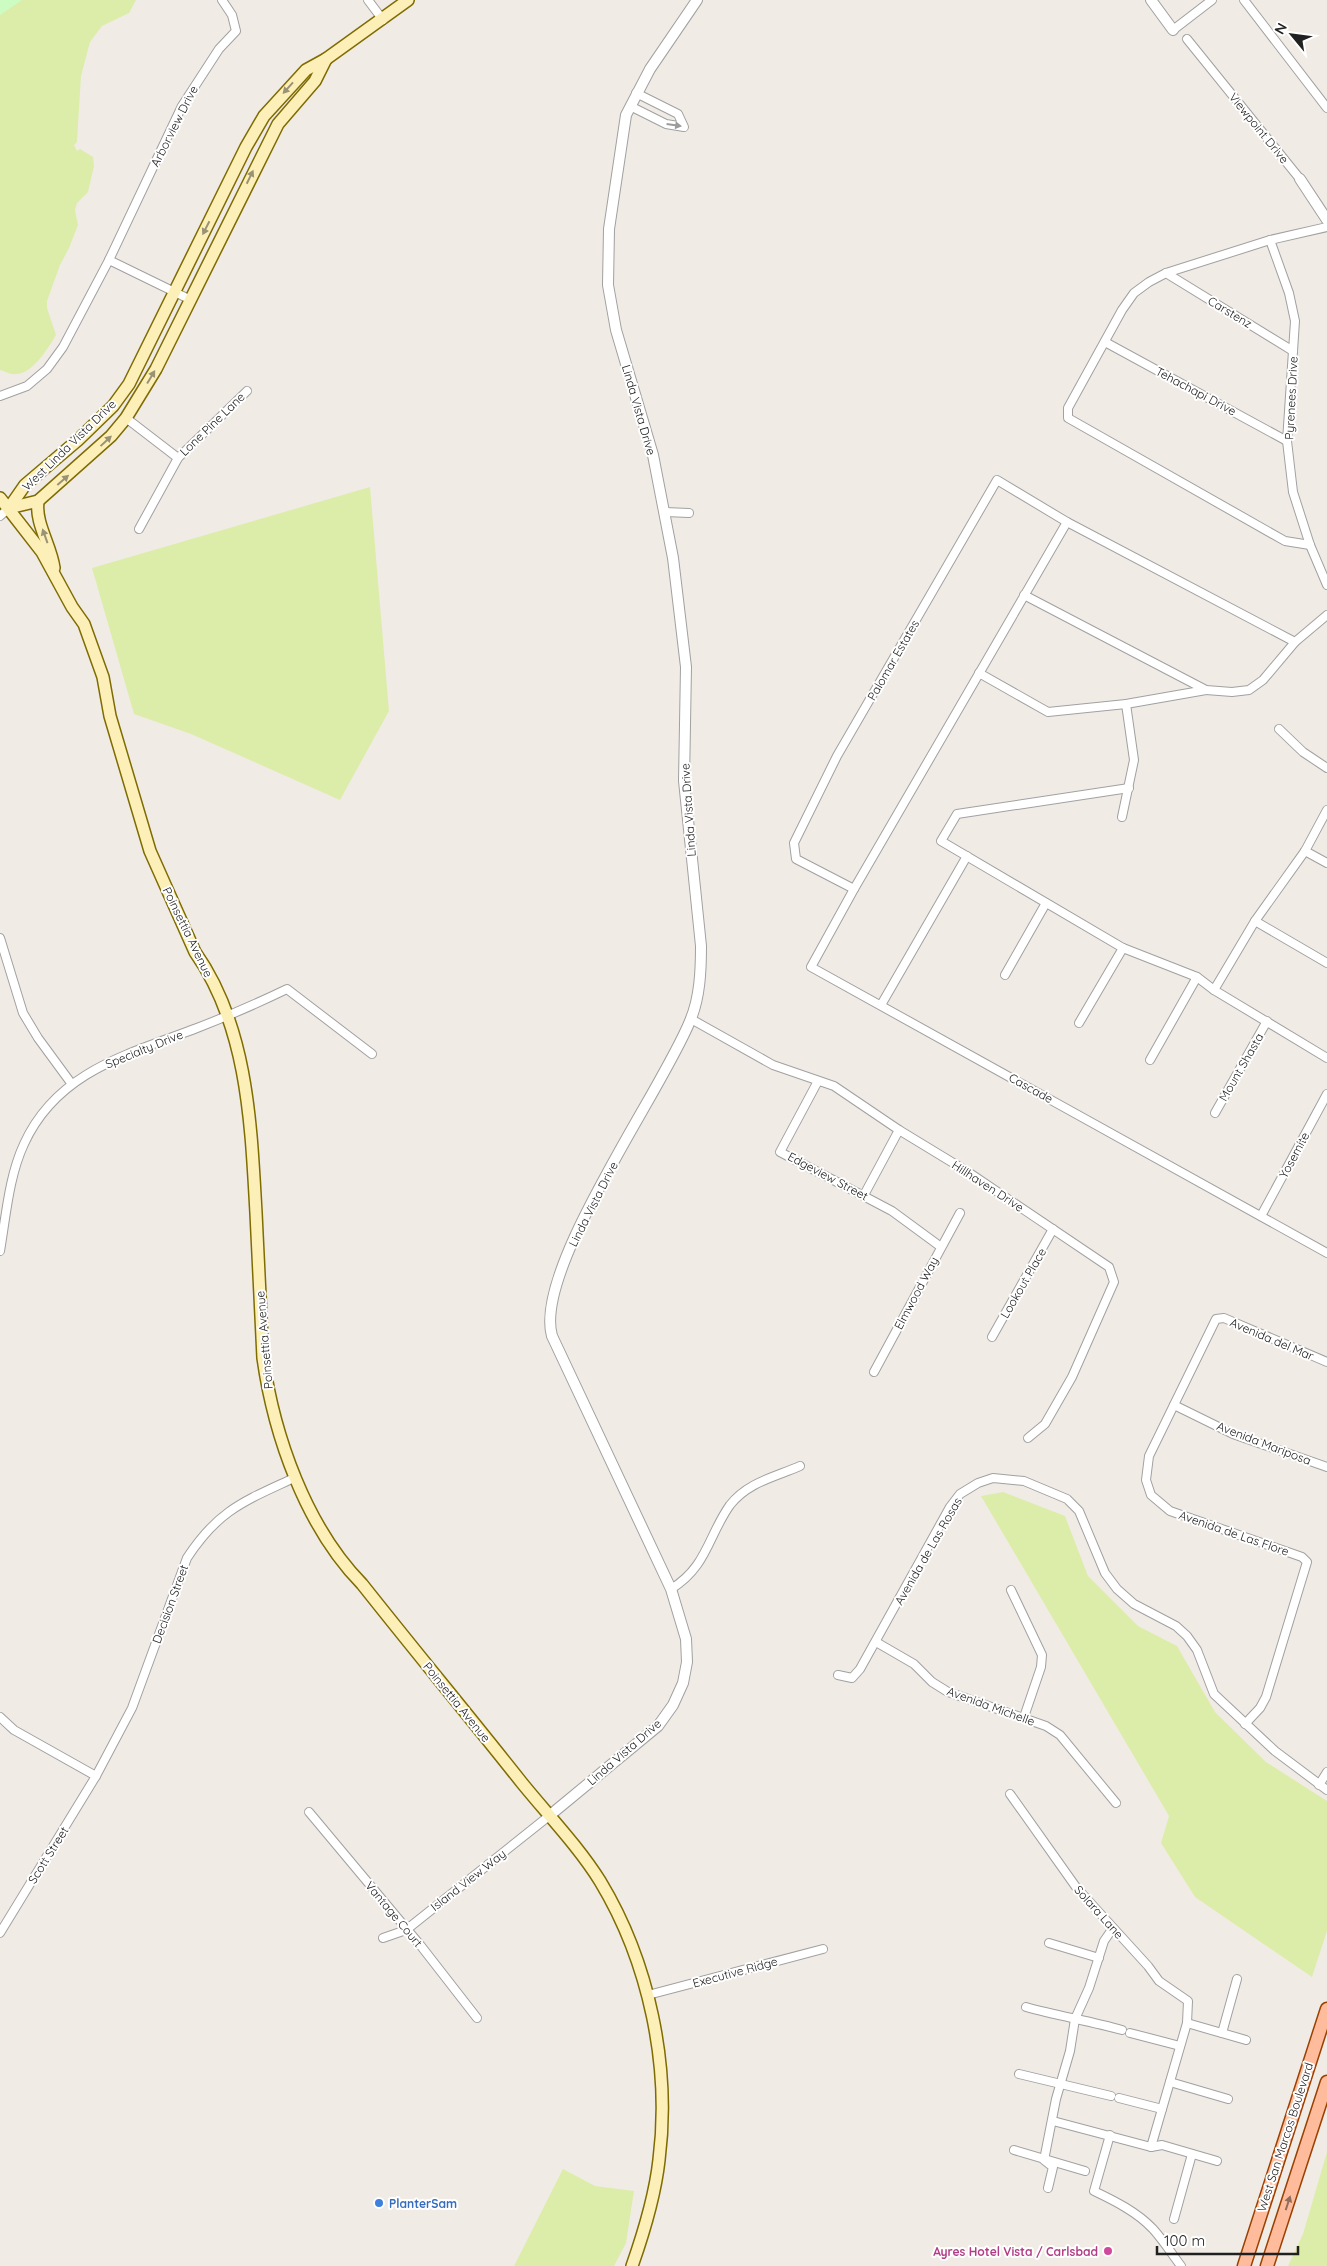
<svg xmlns="http://www.w3.org/2000/svg" width="1327" height="2266" font-family="Quicksand,sans-serif">
	<rect width="100%" height="100%" fill="#f1ebe6"/>
	<g fill="#dcedaa">
		<path d="M 0,0 L 136,0 L 129,13 L 102,26 L 90,42 L 81,76 L 77,142 L 74,145 L 77,151 L 80,149 L 93,157 L 94,166 L 88,192 L 77,203 L 75,210 L 78,225 L 69,248 L 60,265 L 47,301 L 47,308 L 56,335 C 48,348 33,374 16,374 C 10,375 5,371 0,370 Z"/>
		<polygon points="370,487 389,711 340,800 191,734 134,714 92,568"/>
		<polygon points="1003,1492 1065,1516 1088,1576 1138,1626 1177,1646 1215,1712 1266,1762 1327,1801 1327,1931 1312,1977 1195,1897 1161,1843 1169,1816 981,1496"/>
		<polygon points="1327,2152 1327,2266 1288,2266 1303,2234"/>
		<polygon points="563,2169 595,2186 634,2191 626,2243 614,2266 514,2266"/>
	</g>
	<polygon fill="#ccfcc2" points="0,0 22,0 0,15"/>
	<g fill="none" stroke-linecap="round" stroke-linejoin="round">
		<defs>
			<g id="minor">
				<polyline points="368,0 383,20"/>
				<polyline points="1244,0 1327,108"/>
				<polyline points="1173,30 1212,0"/>
				<polyline points="1187,39 1300,179"/>
				<polyline points="630,106 666,124 684,127 678,114 636,93"/>
				<polyline points="1270,240 1289,293 1295,321 1287,441 1293,492 1310,545 1327,585"/>
				<polyline points="109,260 191,300"/>
				<polyline points="1166,273 1293,351"/>
				<polyline points="1105,342 1287,441"/>
				<polyline points="0,396 27,386 47,369 63,347 109,260 182,106 219,49 236,31 232,15 222,0"/>
				<polyline points="126,418 178,458"/>
				<polyline points="665,512 689,513"/>
				<polyline points="0,516 9,508"/>
				<polyline points="1067,522 854,889 811,967 1327,1253"/>
				<polyline points="139,529 178,458 247,391"/>
				<polyline points="1310,545 1285,541 1068,418 1068,408 1122,310 1134,293 1149,282 1166,273 1270,240 1327,227"/>
				<polyline points="1024,595 1206,690 1232,692 1249,690 1263,680 1295,642 1327,615"/>
				<polyline points="979,673 1048,712 1126,704 1206,690"/>
				<polyline points="1279,729 1303,752 1327,768"/>
				<polyline points="1129,788 957,814 941,841 1123,948 1197,977 1214,990 1327,1058"/>
				<polyline points="1122,817 1134,760 1126,704"/>
				<polyline points="1305,851 1327,863"/>
				<polyline points="854,889 796,859 794,843 837,756 997,480 1067,522 1295,642"/>
				<polyline points="1255,921 1327,963"/>
				<polyline points="0,938 23,1013 38,1038 71,1083"/>
				<polyline points="1005,975 1046,903"/>
				<polyline points="1214,990 1255,921 1305,851 1327,810"/>
				<polyline points="881,1005 967,856"/>
				<polyline points="691,1019 773,1065 834,1086 899,1130 968,1172 1109,1267 1114,1282 1072,1377 1045,1424 1028,1438"/>
				<polyline points="1079,1023 1123,948"/>
				<polyline points="1150,1060 1197,977"/>
				<polyline points="818,1081 780,1152 892,1211 941,1247"/>
				<polyline points="1215,1113 1267,1021"/>
				<polyline points="864,1195 899,1130"/>
				<polyline points="1261,1216 1327,1094"/>
				<path d="M 0,1251 C 6,1216 9,1176 24,1144 C 57,1071 129,1054 197,1028 C 228,1016 258,1003 287,989 L 372,1054"/>
				<polyline points="992,1337 1053,1229"/>
				<polyline points="874,1372 960,1213"/>
				<polyline points="1174,1405 1233,1434 1327,1467"/>
				<path d="M 671,1589 C 707,1567 708,1536 730,1505 C 748,1482 775,1477 800,1466"/>
				<polyline points="1011,1590 1042,1655 1041,1667 1024,1717"/>
				<polyline points="876,1642 914,1664 932,1682 948,1692 1046,1726 1060,1735 1116,1803"/>
				<polyline points="838,1675 852,1678 860,1669 950,1507 960,1494 978,1483 993,1478 1024,1481 1067,1499 1079,1511 1105,1573 1117,1589 1134,1604 1176,1626 1187,1636 1197,1650 1214,1694 1275,1751 1327,1790"/>
				<polyline points="0,1717 14,1730 96,1776"/>
				<polyline points="1245,1724 1260,1708 1266,1697 1307,1562 1302,1557 1170,1511 1151,1495 1146,1480 1149,1456 1216,1319 1224,1318 1327,1362"/>
				<polyline points="1319,1785 1327,1772"/>
				<polyline points="1010,1794 1076,1887 1148,1966 1159,1981 1188,2001 1187,2023 1151,2147"/>
				<polyline points="309,1812 421,1946 477,2018"/>
				<path d="M 0,1933 L 96,1776 L 132,1708 L 187,1558 C 219,1509 245,1501 296,1477"/>
				<polyline points="383,1938 406,1930 549,1816"/>
				<polyline points="1049,1943 1099,1958"/>
				<polyline points="648,1995 823,1949"/>
				<path d="M 1026,2007 C 1058,2016 1090,2021 1122,2030"/>
				<polyline points="1187,2023 1246,2040"/>
				<polyline points="1130,2033 1180,2046"/>
				<polyline points="1222,2033 1237,1979"/>
				<polyline points="1019,2074 1111,2096"/>
				<polyline points="1170,2082 1228,2099"/>
				<polyline points="1119,2098 1162,2109"/>
				<polyline points="1053,2121 1151,2147 1162,2145 1217,2161"/>
				<path d="M 1110,2135 L 1094,2191 C 1115,2201 1137,2212 1153,2229 C 1163,2240 1172,2254 1181,2266"/>
				<polyline points="1014,2150 1085,2171"/>
				<polyline points="1048,2188 1053,2167 1044,2160 1056,2099 1070,2051 1075,2019 1089,1988 1104,1941 1113,1928"/>
				<polyline points="1174,2219 1192,2154"/>
			</g>
			<g id="tertiary">
				<polyline points="1151,0 1173,30"/>
				<polyline points="1300,179 1327,220"/>
				<path d="M 549,1816 L 658,1726 L 673,1705 L 683,1683 L 687,1662 L 686,1639 L 671,1589 L 552,1336 C 533,1270 662,1091 690,1021 C 700,998 701,970 701,946 L 684,781 L 686,667 L 673,558 L 653,455 L 616,330 L 608,285 L 609,229 L 626,115 L 650,69 L 697,0"/>
			</g>
			<g id="secondary">
				<path d="M 0,498 L 42,552 L 72,607 L 84,624 L 103,677 L 110,716 L 150,851 L 195,952 C 248,1027 251,1125 256,1213 C 258,1261 261,1309 263,1358 C 274,1436 306,1527 362,1584 C 415,1651 469,1716 522,1783 C 548,1815 578,1846 600,1881 C 649,1962 671,2066 659,2160 C 655,2196 644,2232 632,2266"/>
				<path d="M 38,501 C 35,524 51,545 54,568"/>
				<polyline points="9,508 25,485 78,440 113,406 129,384 246,147 264,116 306,70 326,59 408,0"/>
				<polyline points="9,508 38,501 111,436 126,418 156,369 278,124 315,81 326,59"/>
			</g>
			<g id="primary">
				<polyline points="1244,2266 1327,2009"/>
				<polyline points="1267,2266 1327,2082"/>
			</g>
		</defs>
		<use href="#minor" stroke="#a1a1a1" stroke-width="10"/>
		<use href="#tertiary" stroke="#a1a1a1" stroke-width="12"/>
		<use href="#secondary" stroke="#7e6c00" stroke-width="14"/>
		<use href="#primary" stroke="#9c4000" stroke-width="15"/>
		<use href="#minor" stroke="#fff" stroke-width="8"/>
		<use href="#tertiary" stroke="#fff" stroke-width="10"/>
		<use href="#secondary" stroke="#fdefb8" stroke-width="11"/>
		<use href="#primary" stroke="#ffbc9d" stroke-width="12"/>
	</g>
	<defs><path id="oneway-solid" d="M-6-.8H1V-3.2L6.5 0L1 3.2V.8H-6Z" transform="scale(1.25)"/></defs>
	<g fill="#9a9274">
		<use href="#oneway-solid" transform="translate(288 88) rotate(132)"/>
		<use href="#oneway-solid" transform="translate(250 177) rotate(-64)"/>
		<use href="#oneway-solid" transform="translate(206 228) rotate(117)"/>
		<use href="#oneway-solid" transform="translate(151 377) rotate(-59)"/>
		<use href="#oneway-solid" transform="translate(106 441) rotate(-43)"/>
		<use href="#oneway-solid" transform="translate(63 480) rotate(-41)"/>
		<use href="#oneway-solid" transform="translate(45 536) rotate(-110)"/>
	</g>
	<use fill="#9b9b9b" href="#oneway-solid" transform="translate(674 125) rotate(8)"/>
	<use fill="#906e5e" href="#oneway-solid" transform="translate(1288 2203) rotate(-72)"/>
	<circle fill="#3f7fe0" stroke="#fff" stroke-width="2" cx="379" cy="2203" r="5"/>
	<circle fill="#d1479c" stroke="#fff" stroke-width="2" cx="1108" cy="2251" r="5"/>
	<g text-anchor="middle" dominant-baseline="central" stroke-width="4" stroke-linejoin="round" paint-order="stroke">
		<g font-size="12" fill="#202020" stroke="#fff">
			<text transform="translate(174 126) rotate(-63)">Arborview Drive</text>
			<text transform="translate(1259 128) rotate(51)">Viewpoint Drive</text>
			<text transform="translate(1230 312) rotate(31)">Carstenz</text>
			<text transform="translate(1196 391) rotate(28)">Tehachapi Drive</text>
			<text transform="translate(1291 398) rotate(-87)">Pyrenees Drive</text>
			<text transform="translate(639 410) rotate(74)">Linda Vista Drive</text>
			<text transform="translate(212 424) rotate(-44)">Lone Pine Lane</text>
			<text transform="translate(69 445) rotate(-44)">West Linda Vista Drive</text>
			<text transform="translate(893 660) rotate(-60)">Palomar Estates</text>
			<text transform="translate(688 810) rotate(-94)">Linda Vista Drive</text>
			<text transform="translate(188 932) rotate(64)">Poinsettia Avenue</text>
			<text transform="translate(144 1049) rotate(-22)">Specialty Drive</text>
			<text transform="translate(1241 1067) rotate(-60)">Mount Shasta</text>
			<text transform="translate(1031 1088) rotate(29)">Cascade</text>
			<text transform="translate(1294 1155) rotate(-62)">Yosemite</text>
			<text transform="translate(828 1176) rotate(28)">Edgeview Street</text>
			<text transform="translate(988 1186) rotate(33)">Hillhaven Drive</text>
			<text transform="translate(593 1204) rotate(-63)">Linda Vista Drive</text>
			<text transform="translate(1023 1283) rotate(-60)">Lookout Place</text>
			<text transform="translate(916 1293) rotate(-62)">Elmwood Way</text>
			<text transform="translate(1272 1339) rotate(23)">Avenida del Mar</text>
			<text transform="translate(264 1340) rotate(-95)">Poinsettia Avenue</text>
			<text transform="translate(1264 1443) rotate(21)">Avenida Mariposa</text>
			<text transform="translate(1234 1533) rotate(19)">Avenida de Las Flore</text>
			<text transform="translate(928 1551) rotate(-60)">Avenida de Las Rosas</text>
			<text transform="translate(170 1604) rotate(-70)">Decision Street</text>
			<text transform="translate(457 1702) rotate(51)">Poinsettia Avenue</text>
			<text transform="translate(991 1706) rotate(20)">Avenida Michelle</text>
			<text transform="translate(624 1752) rotate(-41)">Linda Vista Drive</text>
			<text transform="translate(48 1855) rotate(-58)">Scott Street</text>
			<text transform="translate(468 1880) rotate(-38)">Island View Way</text>
			<text transform="translate(1099 1912) rotate(48)">Solara Lane</text>
			<text transform="translate(394 1914) rotate(50)">Vantage Court</text>
			<text transform="translate(735 1972) rotate(-15)">Executive Ridge</text>
			<text transform="translate(1285 2137) rotate(-72)">West San Marcos Boulevard</text>
		</g>
		<g font-size="12" font-weight="bold" fill="#366cbe" stroke="#fff" text-anchor="start">
			<text x="389" y="2203">PlanterSam</text>
		</g>
		<g font-size="12" font-weight="bold" fill="#b23c85" stroke="#fff" text-anchor="end">
			<text x="1098" y="2251">Ayres Hotel Vista / Carlsbad</text>
		</g>
	</g>
	<g transform="translate(1292 35) rotate(299)" stroke="#ffffff" stroke-width="4" paint-order="stroke">
	<path d="M0-4L9 19L0 12L-9 19Z" fill="#202020"/>
	<text y="-8" font-size="14" font-weight="bold" text-anchor="middle" fill="#202020">N</text>
	</g>
	<path d="M1157 2246v8h141v-8" fill="none" stroke="#202020" stroke-width="2.5"/>
	<text x="1164" y="2246" font-size="15" fill="#202020" stroke="#ffffff" stroke-width="4" paint-order="stroke">100 m</text>
</svg>
